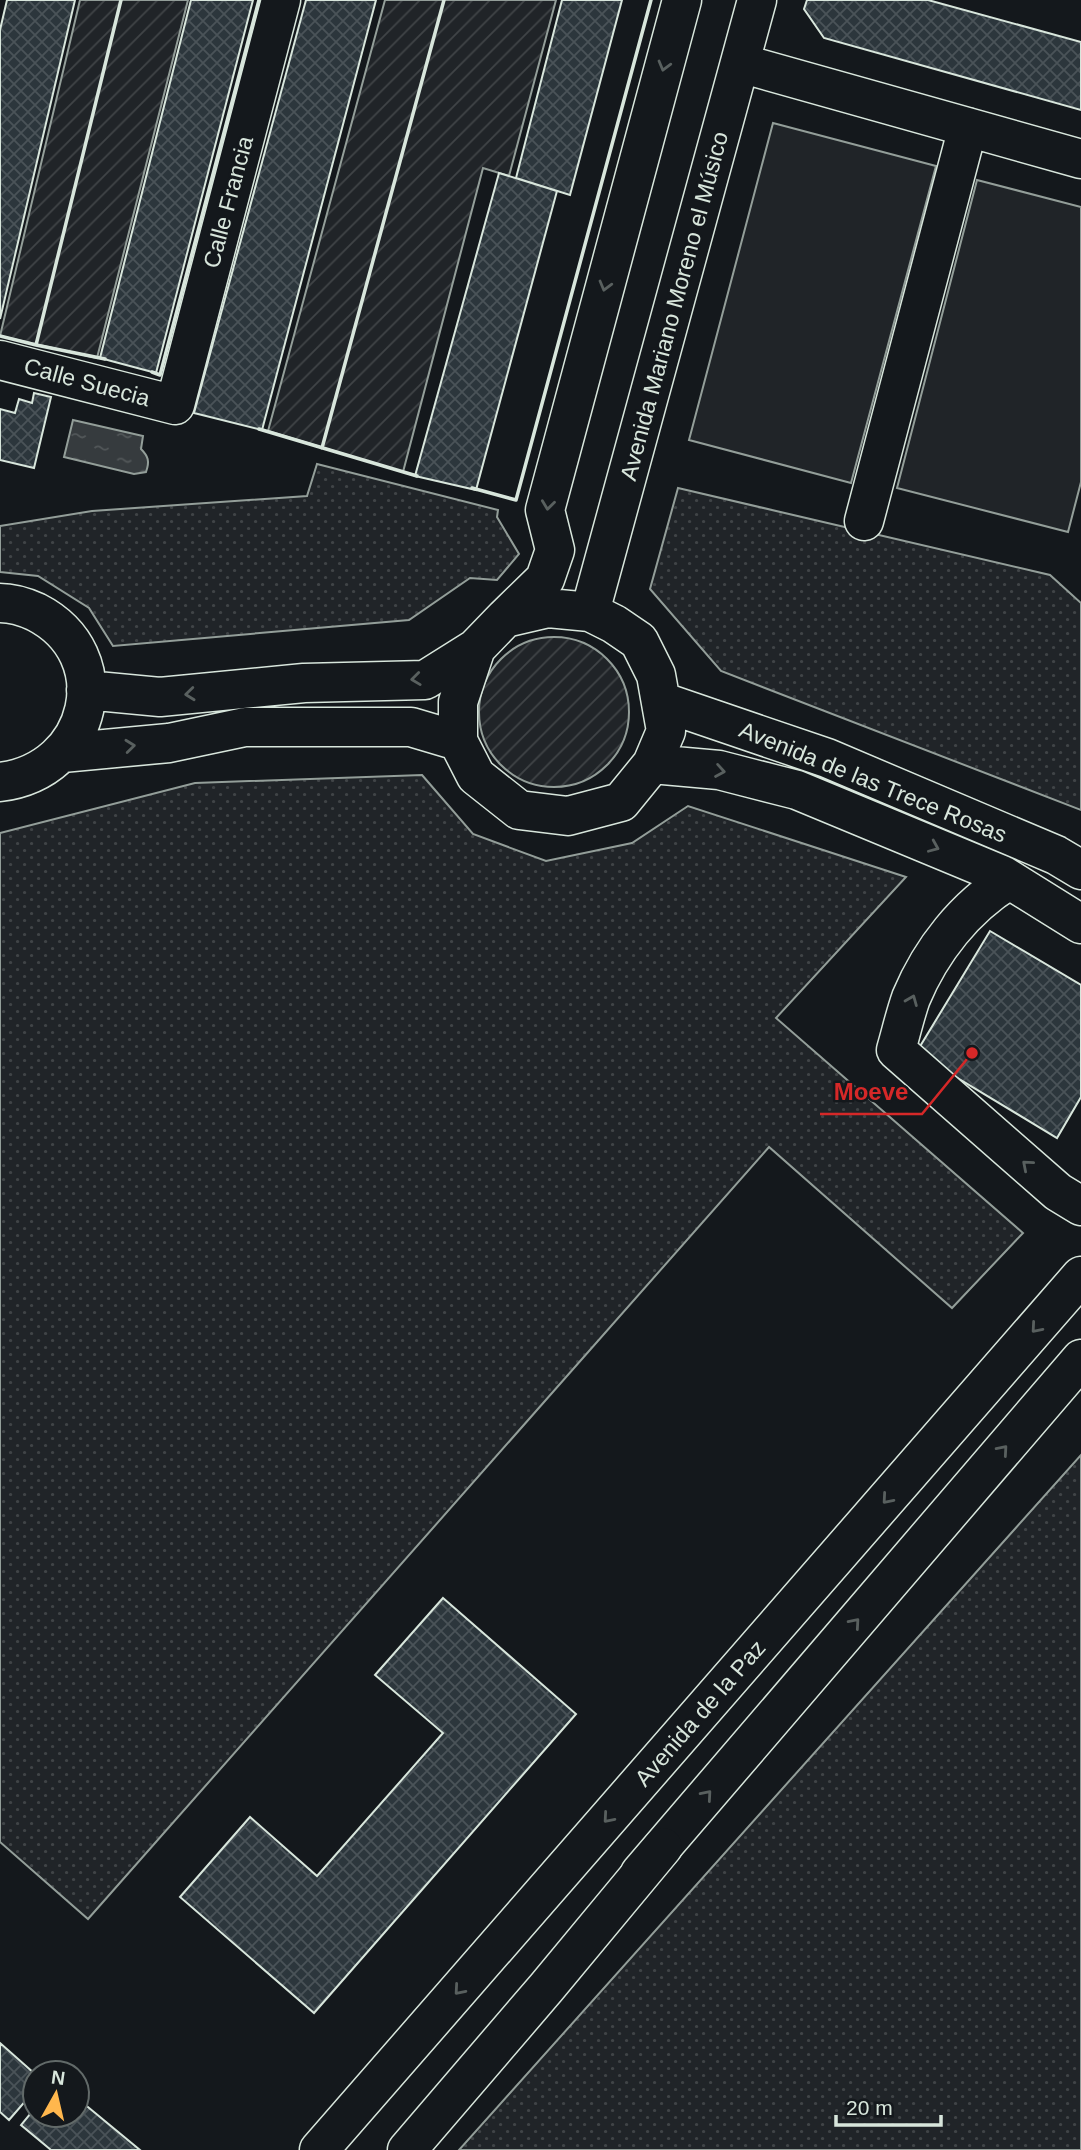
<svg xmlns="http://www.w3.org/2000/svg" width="1081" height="2150" viewBox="0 0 1081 2150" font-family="Helvetica,sans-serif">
<defs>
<pattern id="park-dots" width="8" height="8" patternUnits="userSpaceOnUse" patternTransform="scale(1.75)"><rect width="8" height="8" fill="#202428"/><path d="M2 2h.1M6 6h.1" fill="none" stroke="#404447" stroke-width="1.8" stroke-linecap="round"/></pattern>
<pattern id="garden-furrows" width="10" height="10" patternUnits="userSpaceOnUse" patternTransform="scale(1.75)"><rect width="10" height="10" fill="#202428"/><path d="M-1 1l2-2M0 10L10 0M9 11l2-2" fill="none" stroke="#404447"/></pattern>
<pattern id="water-ripples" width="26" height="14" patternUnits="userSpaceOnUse" patternTransform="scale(1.75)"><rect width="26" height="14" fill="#363b3e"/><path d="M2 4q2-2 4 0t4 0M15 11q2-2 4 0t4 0" fill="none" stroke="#525759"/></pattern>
<pattern id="building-cross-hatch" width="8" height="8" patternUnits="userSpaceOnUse" patternTransform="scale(1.75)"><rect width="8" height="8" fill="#2c363c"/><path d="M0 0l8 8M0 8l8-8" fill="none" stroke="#4a5358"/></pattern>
</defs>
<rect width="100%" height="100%" fill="#14181c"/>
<path fill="#202428" stroke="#939e99" stroke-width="2" d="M773,123L936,166L851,483L689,440Z
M977,180L1081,207V482L1068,532L897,488Z"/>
<path fill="url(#park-dots)" stroke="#939e99" stroke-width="2" d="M317,464L498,510L497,517L519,554L497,580L470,578L409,620L113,646L89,608L38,576L0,572V526L92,511L307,496Z
M678,488L1050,575L1081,603V810L721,671L650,589Z
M422,775L473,834L546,861L632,843L688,806L906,877L776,1018L1023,1233L952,1308L769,1147L88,1919L0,1842V833L195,783Z
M1081,1455V2150H459Z"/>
<path fill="url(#garden-furrows)" stroke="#939e99" stroke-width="2" d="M80,0H188L97,358L0,336Z
M385,0H556L509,176L483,168L403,472L268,431Z
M479 712a75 75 0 1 1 150 0a75 75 0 1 1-150 0Z"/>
<path fill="url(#water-ripples)" stroke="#939e99" stroke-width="2" d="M73,420L143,436L141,449C148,456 150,461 146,472L134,474L64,457Z"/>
<path fill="url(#building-cross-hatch)" stroke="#d8e6dc" stroke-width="2" d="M7,0H75L0,319V30Z
M191,0H253L156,373L100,358Z
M306,0H376L262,430L194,413Z
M562,0H622L570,195L516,178Z
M807,0H928L1081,42V110L824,38L804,9Z
M499,173L557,191L476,490L415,476Z
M34,393L51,397L34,468L0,460V409L15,413L19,399L32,403Z
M990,931L1081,985V1097L1057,1138L916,1053Z
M443,1598L576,1714L314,2013L180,1897L250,1817L317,1876L443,1733L375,1675Z
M0,2043L35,2074V2090L9,2120L0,2112Z
M77,2098L140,2150H51L21,2125L35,2108V2115H77Z"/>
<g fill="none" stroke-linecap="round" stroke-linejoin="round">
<defs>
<path id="minor" d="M740,63L1081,159
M0,360L175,405L281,0
M864,521L968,127
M0,603C12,603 25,607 36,612C120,655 93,771 0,782
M548,608L590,612L614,624L639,641L656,675L666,731L652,764L621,802L568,816L519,810L476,776L458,741V702L476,648L505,618Z
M590,612L757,0
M505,618L545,579L555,550L545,510L682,0
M86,690L160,697L304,683L425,680L476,648
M663,702L827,758L1056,855L1081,870
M62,753L169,743L245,727H411L458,741
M652,764L719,770L797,790L1002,875L1081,924
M1009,880C965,907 931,950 911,998C905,1015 901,1033 896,1050L1058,1192L1081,1206
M640,1873L1081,1359
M319,2150L1081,1276"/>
<path id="highway" d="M407,2150L546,1988L663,1847"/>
</defs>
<use href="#minor" stroke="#d8e6dc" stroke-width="41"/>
<use href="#highway" stroke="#d8e6dc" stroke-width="41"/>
<use href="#minor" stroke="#14181c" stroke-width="38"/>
<use href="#highway" stroke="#14181c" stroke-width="38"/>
<path stroke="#d8e6dc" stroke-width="3.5" d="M0,336L36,345L121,0
M36,345L105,359
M152,372L160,375L259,0
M259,429L417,476
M322,448L444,0
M472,488L516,500L651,0"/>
</g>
<defs><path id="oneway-chevron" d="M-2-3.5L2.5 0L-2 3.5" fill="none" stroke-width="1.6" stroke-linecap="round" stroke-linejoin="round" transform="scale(1.75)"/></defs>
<g stroke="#59605f">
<use href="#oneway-chevron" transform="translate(664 66) rotate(105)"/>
<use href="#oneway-chevron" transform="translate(605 286) rotate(105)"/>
<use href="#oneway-chevron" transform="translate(548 505) rotate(97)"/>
<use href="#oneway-chevron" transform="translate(416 679) rotate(173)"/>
<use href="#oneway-chevron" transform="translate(190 694) rotate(174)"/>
<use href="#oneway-chevron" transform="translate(130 746) rotate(-6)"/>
<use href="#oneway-chevron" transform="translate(720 771) rotate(10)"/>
<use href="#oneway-chevron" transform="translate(934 847) rotate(23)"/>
<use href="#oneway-chevron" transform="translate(912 1000) rotate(-68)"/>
<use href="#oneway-chevron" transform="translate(1027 1165) rotate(-139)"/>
<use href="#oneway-chevron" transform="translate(1036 1328) rotate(131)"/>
<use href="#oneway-chevron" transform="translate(1003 1450) rotate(-49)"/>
<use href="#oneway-chevron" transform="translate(887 1499) rotate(131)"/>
<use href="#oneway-chevron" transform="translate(855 1623) rotate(-49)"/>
<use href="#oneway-chevron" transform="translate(707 1795) rotate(-49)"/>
<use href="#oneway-chevron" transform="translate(608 1818) rotate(131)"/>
<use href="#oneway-chevron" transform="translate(459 1990) rotate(131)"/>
</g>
<g text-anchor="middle" stroke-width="5" stroke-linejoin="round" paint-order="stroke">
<g font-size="23" fill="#d8e6dc" stroke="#14181c">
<text transform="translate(228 202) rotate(-75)" y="8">Calle Francia</text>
<text transform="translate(674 306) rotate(-75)" y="8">Avenida Mariano Moreno el Músico</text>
<text transform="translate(87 382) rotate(15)" y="8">Calle Suecia</text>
<text transform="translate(873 782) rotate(22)" y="8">Avenida de las Trece Rosas</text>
<text transform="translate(700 1713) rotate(-49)" y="8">Avenida de la Paz</text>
</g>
</g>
<path fill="none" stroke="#d62828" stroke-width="2.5" d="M972 1053L922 1114H820"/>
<circle fill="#d62828" stroke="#14181c" stroke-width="2.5" cx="972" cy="1053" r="7"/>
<g font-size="24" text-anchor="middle" font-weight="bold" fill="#d62828" stroke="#14181c" stroke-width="5" stroke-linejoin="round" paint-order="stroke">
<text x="871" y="1100">Moeve</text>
</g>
<g transform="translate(56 2094) rotate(8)"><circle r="33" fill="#14181c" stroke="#626a69" stroke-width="2"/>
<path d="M0-5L12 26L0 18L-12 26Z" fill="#ffb74d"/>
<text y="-10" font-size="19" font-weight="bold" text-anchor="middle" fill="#d8e6dc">N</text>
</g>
<path d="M836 2115v10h105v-10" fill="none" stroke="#d8e6dc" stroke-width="3.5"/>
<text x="846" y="2115" font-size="21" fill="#d8e6dc" stroke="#14181c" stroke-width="5" paint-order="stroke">20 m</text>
</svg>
